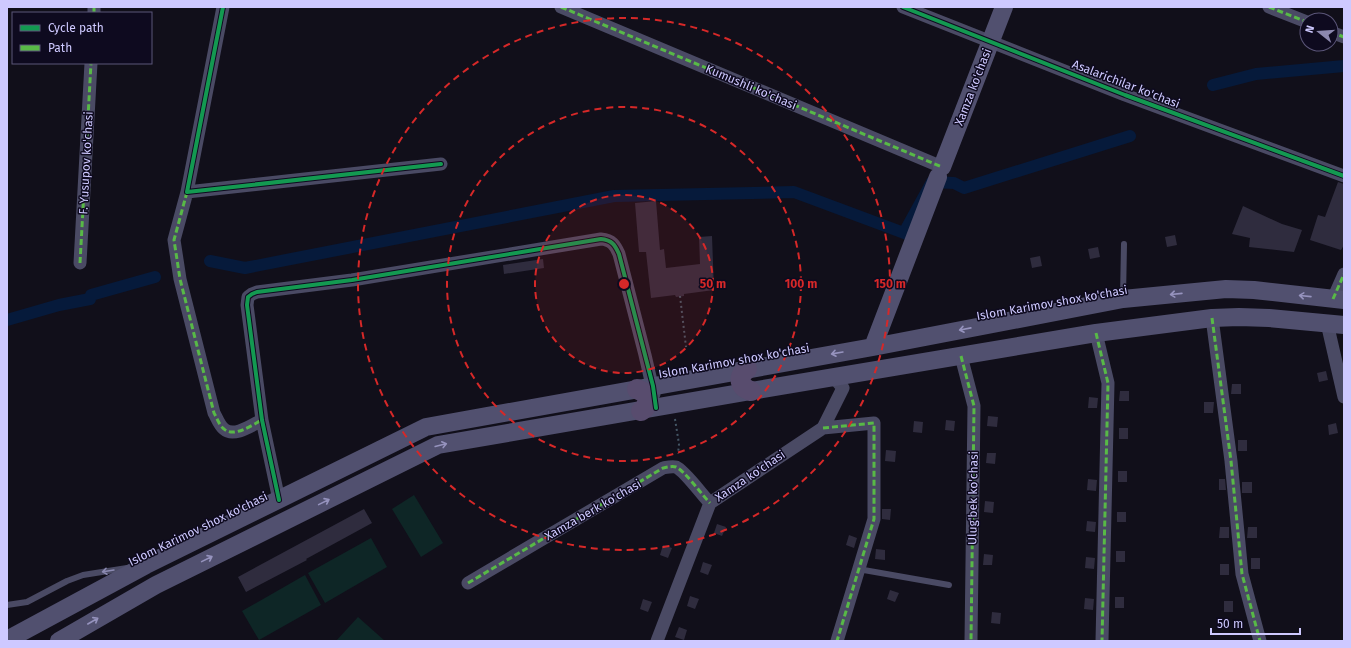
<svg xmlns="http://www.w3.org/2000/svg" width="1351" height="648" viewBox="0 0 1351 648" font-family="'Fira Sans',sans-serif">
<rect width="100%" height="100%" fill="#110f1a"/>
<path fill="#0e2626" d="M414,495L443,543L421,557L392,509Z
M371,538L387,567L325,603L308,573Z
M305,575L321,605L259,640L242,611Z
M358,617L385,641H336Z"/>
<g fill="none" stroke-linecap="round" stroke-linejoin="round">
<path stroke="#061a3b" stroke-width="12" d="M1213,85L1256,74L1344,66
M210,261L245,268L614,196L794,192L904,233L932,182L954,183L964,188L1130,136
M7,320L59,305L90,299L91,295L155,277"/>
</g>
<path fill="#2f2c3e" d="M1338,182L1344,184V245L1341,250L1310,240L1318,215L1325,217Z
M656,201L660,250L664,249L666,268L700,264L699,237L712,236L714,290L684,294V296L676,297L675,295L651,298L646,252H639L635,203Z
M1243,206L1282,224L1302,230L1294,252L1249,247L1250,238L1232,234Z
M1175,235L1177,245L1167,247L1165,237Z
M1098,247L1100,257L1090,259L1088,249Z
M1040,256L1042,266L1032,268L1030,258Z
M543,259L544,268L504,274L503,265Z
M1326,371L1328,380L1319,382L1317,373Z
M1232,384H1241V394H1231Z
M1120,391H1129V401H1119Z
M1089,397L1098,398L1097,408H1088Z
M1204,402H1214L1213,413H1204Z
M988,416L998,417L997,427L987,426Z
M946,420L955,421L954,431L945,430Z
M914,421L923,422L922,433L913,432Z
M1336,423L1338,433L1329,435L1328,425Z
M1119,428H1128V439H1119Z
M1238,440H1247V451H1238Z
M886,450L896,451L895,462L885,461Z
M987,453H996L995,464L986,463Z
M1118,471H1127V482H1118Z
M1088,479L1097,480L1096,491L1087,490Z
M1219,479H1225L1226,490H1219Z
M1242,482H1252V493H1242Z
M985,501L994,502L993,513L984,512Z
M364,509L372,523L306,559L307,560L246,592L238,577Z
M882,509H891L890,520L882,519Z
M1117,512H1126V522H1117Z
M1087,521L1096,522L1095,532L1086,531Z
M717,524L726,527L722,536L714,533Z
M1220,527H1229V538H1219Z
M1248,527H1257V538H1247Z
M849,535L857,538L854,548L846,545Z
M663,545L672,548L668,558L660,555Z
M876,549L885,550V560L875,559Z
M1116,551H1125V562H1116Z
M984,554L993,555L992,565H983Z
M1086,557L1095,558L1094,569L1085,568Z
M1251,558H1260V569H1251Z
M703,562L712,565L708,575L700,572Z
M1220,564H1229V575H1220Z
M890,590L899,593L895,602L887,599Z
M690,596L699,599L695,609L687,606Z
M1115,597H1124V608H1115Z
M1085,598L1094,599L1093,610L1084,609Z
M643,599L652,602L648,612L640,609Z
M1224,601H1233V612H1224Z
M992,612L1001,613L1000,624L991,623Z
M679,627L687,630L684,640L675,637Z"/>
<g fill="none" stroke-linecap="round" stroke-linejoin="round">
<path stroke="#445665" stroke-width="2" stroke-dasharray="2 3" stroke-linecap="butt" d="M680,296L686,347
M675,419L679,444L678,454"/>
<path stroke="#4a4a64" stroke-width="6" d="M1123,298L1124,244
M858,569L949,585
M7,605L27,602L67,581L83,575L127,568"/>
<path stroke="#4a4a64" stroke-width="13" d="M223,7L187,192L441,164
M561,7L942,167
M903,7L1125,95L1344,176
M1269,7L1307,22
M94,13V7
M1331,32L1344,37
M187,192L174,240L180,279L214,413C217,418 219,425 224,429C234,438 252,425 262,420
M80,263L91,63
M1333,299L1344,274
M1212,318L1231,461L1242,574L1260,641
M1327,323L1344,397
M1096,333L1108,383L1102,641
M961,356L974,406L971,641
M823,428L874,423V519L837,641
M279,500L262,420L247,305L248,297L252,294L257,292L352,280L601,239C612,240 615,245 619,254L645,355L654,394
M468,583L663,468C668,467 672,466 676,467C685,471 702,495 710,503
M657,641L710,503L823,428L843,388L837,381L830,378"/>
<path stroke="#51506f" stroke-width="18" d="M942,167L1004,7
M873,347L938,177
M7,640L146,565L426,427L873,347L1123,299L1226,289L1254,290L1344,300
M59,641L156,585L438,445L751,391L1096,333L1212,318L1239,317L1269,318L1344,325"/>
<path stroke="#584c6e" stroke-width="20" d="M747,369C737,377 739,387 751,391
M637,389L645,393L648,401L645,408L641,411"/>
<path stroke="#58b947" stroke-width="3" stroke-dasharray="6 3" stroke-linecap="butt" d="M561,7L942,167
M1269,7L1307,22
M94,13V7
M1331,32L1344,37
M187,192L174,240L180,279L214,413C217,418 219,425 224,429C234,438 252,425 262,420
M80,263L91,63
M1333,299L1344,274
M1212,318L1231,461L1242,574L1260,641
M1096,333L1108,383L1102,641
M961,356L974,406L971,641
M823,428L874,423V519L837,641
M468,583L663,468C668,467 672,466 676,467C685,471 702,495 710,503"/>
<defs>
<path id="cycleway" d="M223,7L187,192L441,164
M903,7L1125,95L1344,176
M279,500L262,420L247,305L248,297L252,294L257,292L352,280L601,239C612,240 615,245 619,254L653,386L656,408"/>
</defs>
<use href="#cycleway" stroke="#0e0a1f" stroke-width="6"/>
<use href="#cycleway" stroke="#139951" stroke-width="4"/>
</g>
<defs><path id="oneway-shaft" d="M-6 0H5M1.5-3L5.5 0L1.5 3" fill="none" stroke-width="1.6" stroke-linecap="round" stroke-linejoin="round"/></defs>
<g stroke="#9693be">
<use href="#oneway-shaft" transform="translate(1176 294) rotate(174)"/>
<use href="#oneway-shaft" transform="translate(1305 296) rotate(-174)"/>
<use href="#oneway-shaft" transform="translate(965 329) rotate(169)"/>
<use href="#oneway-shaft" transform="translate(837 353) rotate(170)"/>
<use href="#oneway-shaft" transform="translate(441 445) rotate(-14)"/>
<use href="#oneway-shaft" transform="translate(324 502) rotate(-26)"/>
<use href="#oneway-shaft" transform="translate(207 559) rotate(-26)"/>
<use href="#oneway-shaft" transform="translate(93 621) rotate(-30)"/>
</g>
<use stroke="#8c8ab2" href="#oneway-shaft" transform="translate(108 571) rotate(171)"/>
<circle cx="624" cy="284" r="89" fill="#d62828" fill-opacity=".12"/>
<g fill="none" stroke="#d62828" stroke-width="2" stroke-dasharray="7 5">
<circle cx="624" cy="284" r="89"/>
<circle cx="624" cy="284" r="177"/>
<circle cx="624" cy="284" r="266"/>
</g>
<g text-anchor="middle" stroke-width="3" stroke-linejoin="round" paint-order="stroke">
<g font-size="12" fill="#cec9ff" stroke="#0e0a1f">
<text transform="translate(1126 84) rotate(21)" y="4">Asalarichilar ko'chasi</text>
<text transform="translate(751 87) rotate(23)" y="4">Kumushli ko'chasi</text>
<text transform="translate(973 87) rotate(-69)" y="4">Xamza ko'chasi</text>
<text transform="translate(86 163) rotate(-87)" y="4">F. Yusupov ko'chasi</text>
<text transform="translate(1052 303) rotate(-10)" y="4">Islom Karimov shox ko'chasi</text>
<text transform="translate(734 361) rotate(-10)" y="4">Islom Karimov shox ko'chasi</text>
<text transform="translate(750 476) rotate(-34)" y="4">Xamza ko'chasi</text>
<text transform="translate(973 498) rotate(-89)" y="4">Ulug'bek ko'chasi</text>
<text transform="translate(593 510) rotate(-30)" y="4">Xamza berk ko'chasi</text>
<text transform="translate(198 529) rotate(-26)" y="4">Islom Karimov shox ko'chasi</text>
</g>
</g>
<circle cx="624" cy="284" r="6" fill="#d62828" stroke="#0e0a1f" stroke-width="2"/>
<g font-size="12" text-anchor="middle" font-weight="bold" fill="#d62828" stroke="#0e0a1f" stroke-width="3" stroke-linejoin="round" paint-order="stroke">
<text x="713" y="288">50 m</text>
<text x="801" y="288">100 m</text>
<text x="890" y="288">150 m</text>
</g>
<rect width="1351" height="648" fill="none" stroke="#cec9ff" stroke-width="16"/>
<rect x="12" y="12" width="140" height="52" fill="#0e0a1f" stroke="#5b5679"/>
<rect x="20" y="25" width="20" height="6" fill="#139951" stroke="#5b5679"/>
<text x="48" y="32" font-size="12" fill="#cec9ff">Cycle path</text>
<rect x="20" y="45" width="20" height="6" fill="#58b947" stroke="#5b5679"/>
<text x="48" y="52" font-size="12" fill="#cec9ff">Path</text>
<g transform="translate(1319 32) rotate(287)"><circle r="19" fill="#0e0a1f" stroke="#5b5679"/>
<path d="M0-3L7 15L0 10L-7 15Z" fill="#8c88af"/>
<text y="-6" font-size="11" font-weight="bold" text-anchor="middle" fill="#cec9ff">N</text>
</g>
<path d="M1211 628v6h89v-6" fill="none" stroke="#cec9ff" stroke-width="2"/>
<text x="1217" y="628" font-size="12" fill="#cec9ff" stroke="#0e0a1f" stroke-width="3" paint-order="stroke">50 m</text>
</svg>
